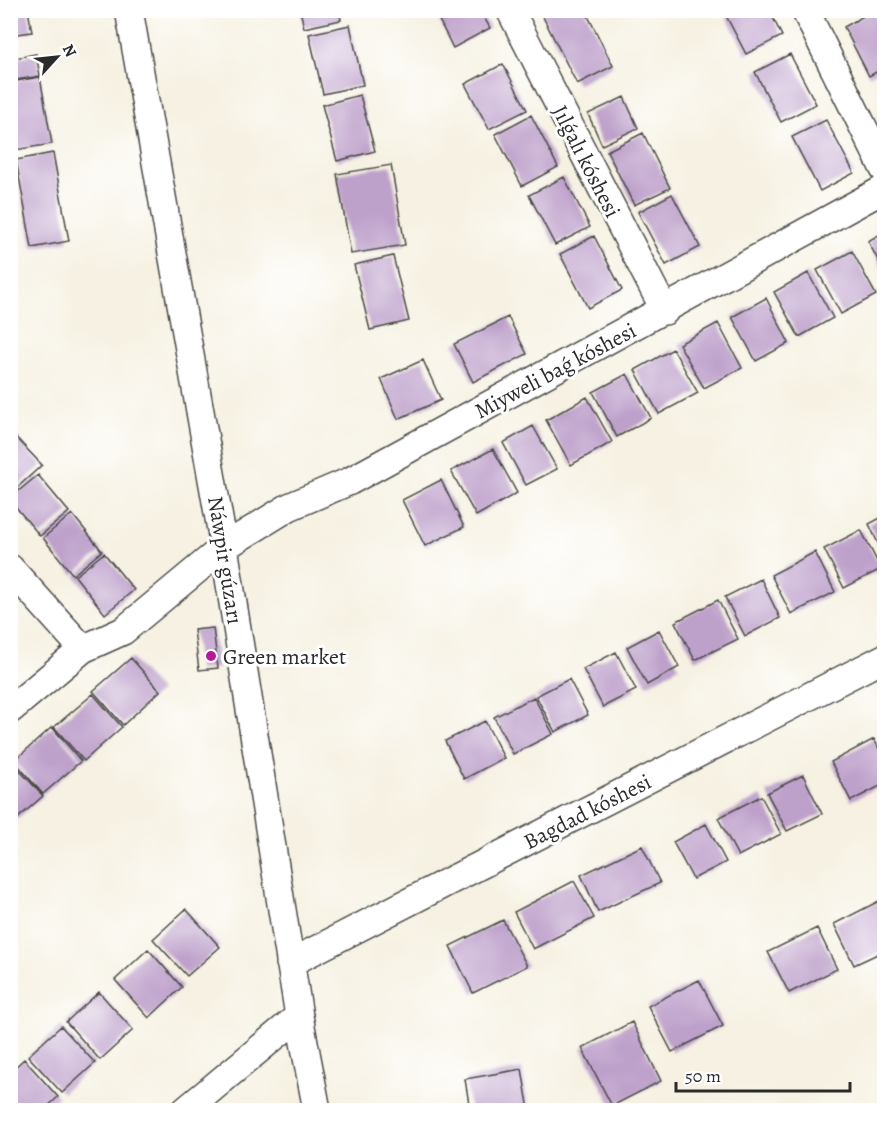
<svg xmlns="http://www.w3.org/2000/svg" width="895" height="1121" viewBox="0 0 895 1121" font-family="Alegreya,serif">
<rect width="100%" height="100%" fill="#fff"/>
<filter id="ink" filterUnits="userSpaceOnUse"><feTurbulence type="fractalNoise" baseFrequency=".0167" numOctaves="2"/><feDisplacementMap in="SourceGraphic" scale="12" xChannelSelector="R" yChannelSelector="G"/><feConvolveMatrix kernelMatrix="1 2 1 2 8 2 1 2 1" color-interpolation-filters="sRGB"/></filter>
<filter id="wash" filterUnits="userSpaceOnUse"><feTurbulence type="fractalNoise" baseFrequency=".008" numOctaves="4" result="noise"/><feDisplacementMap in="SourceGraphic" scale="24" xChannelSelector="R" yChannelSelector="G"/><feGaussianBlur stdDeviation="1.35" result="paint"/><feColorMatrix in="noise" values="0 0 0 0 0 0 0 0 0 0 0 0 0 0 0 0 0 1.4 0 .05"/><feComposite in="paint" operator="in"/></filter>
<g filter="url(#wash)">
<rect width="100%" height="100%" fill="#f6f1e2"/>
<g id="blocks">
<path fill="#bea1cb" d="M10,10H28L32,32L10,35Z
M300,10H339L341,20L304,28Z
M434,10H480L490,28L453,48Z
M545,10H585L613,66L577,84L541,13Z
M723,10H769L782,36L746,54Z
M874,10H879L884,20V68L869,76L844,27Z
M350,25L363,85L323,94L309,34Z
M36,54L40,76L10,81V59Z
M790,54L816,104L781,122L755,72Z
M503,64L527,110L489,129L465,84Z
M40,77L52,144L15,150L10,125V82Z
M360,95L375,151L337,161L322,105Z
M624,97L638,128L602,145L588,114Z
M531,115L558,167L522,186L495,134Z
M826,120L854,173L820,191L792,137Z
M643,133L670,188L634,205L607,151Z
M53,153L69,241L32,248L16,160Z
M391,165L405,245L351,254L337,174Z
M564,177L590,227L555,245L529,195Z
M672,194L700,247L666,265L638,212Z
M884,232V272L868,241Z
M594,236L622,290L588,308L560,254Z
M852,251L876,295L841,314L817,270Z
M393,256L409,321L370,330L354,265Z
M808,273L833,318L799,337L774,292Z
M766,298L789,343L756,361L732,317Z
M508,317L527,354L473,382L454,344Z
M718,323L742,368L704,388L679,344Z
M673,349L698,393L659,414L635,370Z
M423,360L441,400L398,419L381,379Z
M627,374L651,418L617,437L593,392Z
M587,397L612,442L571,465L546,420Z
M533,426L557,469L526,485L503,443Z
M10,431L42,465L10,494Z
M493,449L517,493L476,516L451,471Z
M38,475L69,512L40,536L10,500V498Z
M441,480L464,527L425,546L402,500Z
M72,514L102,551L73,575L43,538Z
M884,516V556L869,524Z
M861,530L881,569L844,588L824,549Z
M815,552L835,592L791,614L771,575Z
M104,553L134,590L105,614L75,576Z
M761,579L780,618L745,636L725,597Z
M718,600L738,639L695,660L675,622Z
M213,628L218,668L199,670L194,630Z
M659,630L679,667L647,685L627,647Z
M616,652L636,690L603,707L583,669Z
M131,658L160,691L123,725L93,691Z
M569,679L588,715L555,732L536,696Z
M93,694L122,727L84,761L54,727Z
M534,697L553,734L513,754L494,717Z
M485,721L504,758L464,779L445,741Z
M52,727L81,761L43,794L14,761Z
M874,739L884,759V784L851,801L831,762Z
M13,763L43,796L10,825V765Z
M803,775L822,814L787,831L767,793Z
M761,796L781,834L738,856L718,818Z
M706,824L726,862L693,879L673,842Z
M642,846L660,883L598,912L581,875Z
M574,881L594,918L533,949L514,912Z
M881,900L884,907V951L854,965L834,924Z
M186,909L220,947L187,976L153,939Z
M503,920L527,966L473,993L450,946Z
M817,928L837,969L789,993L768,952Z
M148,949L182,987L149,1018L115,980Z
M699,980L723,1026L672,1052L648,1006Z
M99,992L133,1030L100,1060L66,1022Z
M632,1022L661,1081L612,1106L582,1048Z
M61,1026L95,1063L62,1093L28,1056Z
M24,1059L58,1097L44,1110H10V1072Z
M522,1069L529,1110H470L465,1079Z"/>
</g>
</g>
<g filter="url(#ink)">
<use href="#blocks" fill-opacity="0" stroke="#494946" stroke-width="1.5"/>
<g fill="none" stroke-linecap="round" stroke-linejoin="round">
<defs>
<path id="minor" d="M129,10L224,547L299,1016L317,1110
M510,10L665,311
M805,10L884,169
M10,568L83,649
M10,710L83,649L123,631L224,547L289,507L350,481L884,189
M290,963L884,658
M186,1110L299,1016"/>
</defs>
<use href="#minor" stroke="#494946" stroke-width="30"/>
<use href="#minor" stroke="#fff" stroke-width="27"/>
</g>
</g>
<circle fill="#b5179e" stroke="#fff" stroke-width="2" cx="211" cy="656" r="6"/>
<g text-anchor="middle" stroke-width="6" stroke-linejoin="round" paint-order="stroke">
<g font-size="22" fill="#2b2b2b" stroke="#fff">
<text transform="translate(587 161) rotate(63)" y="8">Jılǵalı kóshesi</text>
<text transform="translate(555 370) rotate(-28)" y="8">Miyweli baǵ kóshesi</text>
<text transform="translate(226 560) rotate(81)" y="8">Náwpir gúzarı</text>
<text transform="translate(587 811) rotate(-27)" y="8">Bagdad kóshesi</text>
</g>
<g font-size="22" fill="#2b2b2b" stroke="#fff" text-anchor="start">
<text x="223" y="664">Green market</text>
</g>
</g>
<rect width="895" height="1121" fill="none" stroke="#fff" stroke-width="36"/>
<g transform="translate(57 57) rotate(63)" stroke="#ffffff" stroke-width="4.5" paint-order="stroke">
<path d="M0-4.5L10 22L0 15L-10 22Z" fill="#2b2b2b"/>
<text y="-9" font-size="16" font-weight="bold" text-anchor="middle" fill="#2b2b2b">N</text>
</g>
<path d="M676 1082v9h174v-9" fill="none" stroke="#2b2b2b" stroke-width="3"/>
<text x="685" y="1082" font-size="18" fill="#2b2b2b" stroke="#ffffff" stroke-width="4.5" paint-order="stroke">50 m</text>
</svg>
